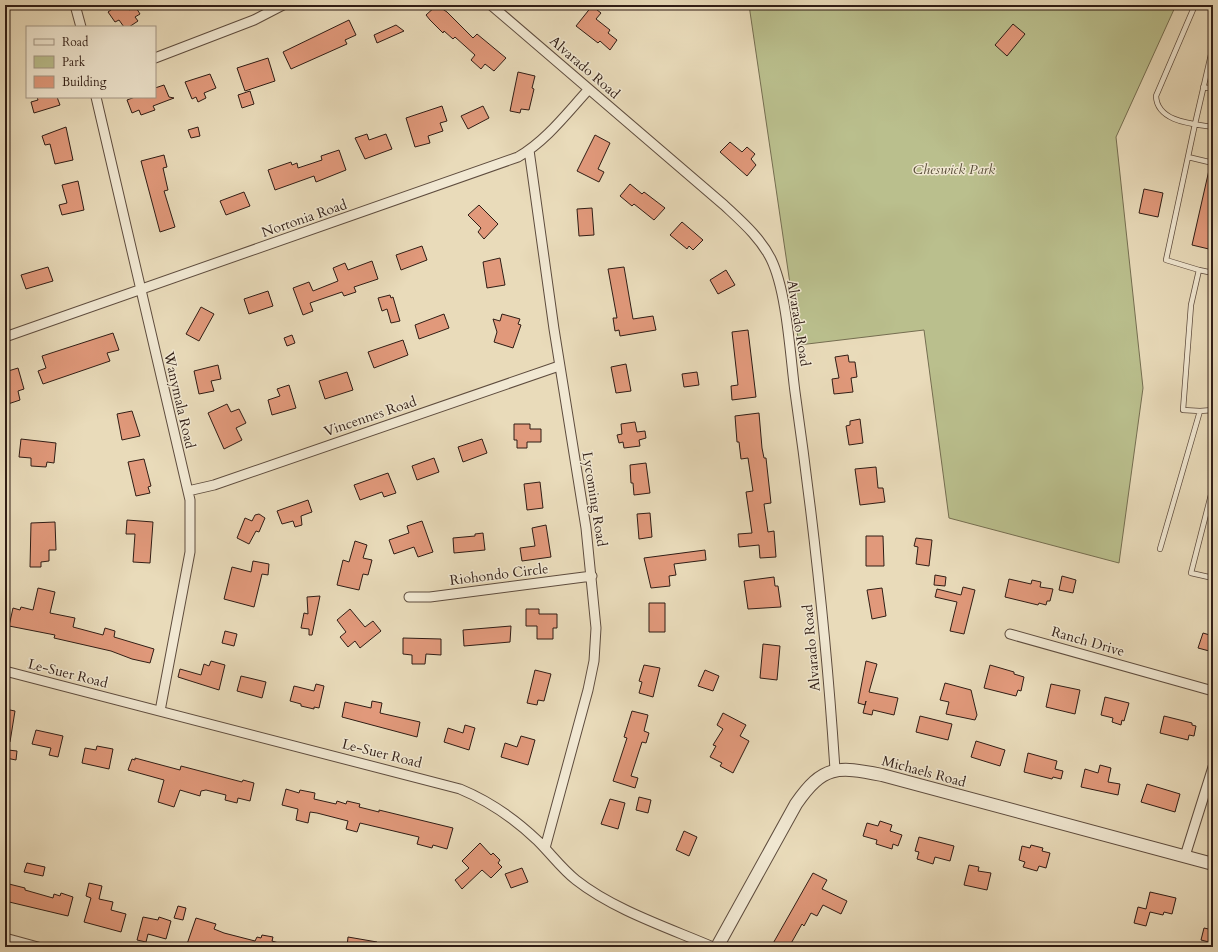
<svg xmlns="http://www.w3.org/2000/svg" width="1218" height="952" viewBox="0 0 1218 952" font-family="Cardo,serif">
<rect width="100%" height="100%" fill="#e9dbba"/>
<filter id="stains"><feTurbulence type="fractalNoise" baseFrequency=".005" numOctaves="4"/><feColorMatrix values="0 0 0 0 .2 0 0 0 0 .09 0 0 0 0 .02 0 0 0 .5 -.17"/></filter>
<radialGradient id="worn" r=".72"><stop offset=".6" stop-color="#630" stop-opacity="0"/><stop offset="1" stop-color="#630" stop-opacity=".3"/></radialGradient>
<path fill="#babf8d" stroke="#756e51" d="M749,5H1176L1116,137L1143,388L1119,563L949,518L924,330L799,345Z"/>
<path fill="#e1997b" stroke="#301d15" d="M118,5H126L129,10L135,6L140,14L135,17L138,21L129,27H124L119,20L115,22L108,12Z
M436,6L440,10L441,8L447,12L473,38L477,34L506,58L494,71L485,64L481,69L471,60L475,55L455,37L453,39L444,31L443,33L430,20L426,15Z
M592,6L601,13L596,19L610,30L608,33L617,40L610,50L600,41L598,43L576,26Z
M349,20L356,35L345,40L347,44L291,69L283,52Z
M1013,24L1025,34L1007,56L995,45Z
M396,25L404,31L377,43L374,35Z
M268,58L275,81L245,91L237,68Z
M518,72L535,76L532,88L534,89L529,110L521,109L520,113L510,111Z
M210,74L216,88L204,93L206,98L198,102L196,97L192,99L185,82Z
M164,85L169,97L174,98L153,106L155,110L141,115L139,110L132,113L127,100L135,97H155V88Z
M250,91L254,104L242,108L238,95Z
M37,97H57L60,105L34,113L31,102L38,100Z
M442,106L447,121L440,123L443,131L428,136L430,143L415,147L406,118Z
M483,106L489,118L468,129L461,116Z
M66,127L73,160L55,164L50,144L45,145L42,136Z
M198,127L200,136L191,138L188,130Z
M367,134L369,140L386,134L392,149L365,159L355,138Z
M595,135L610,143L598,169L604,172L599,182L577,171Z
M730,142L742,152L747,147L755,154L751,159L756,165L747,176L720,152Z
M339,150L346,170L316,182L314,176L275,190L268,170L291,162L292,165L297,163L298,168L322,160L321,156Z
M164,155L167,167L163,168L168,190L164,191L175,227L160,232L141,161Z
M1209,170H1213V250L1192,245Z
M78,181L84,210L62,215L59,205L67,203L62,185Z
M630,184L642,194L644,192L665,208L654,220L634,204L632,206L620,196Z
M1144,189L1163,193L1158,217L1139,213Z
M244,192L250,206L226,215L220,201Z
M479,205L498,224L484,239L478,232L481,228L468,215Z
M592,208L594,235L579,236L577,209Z
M682,222L703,240L693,250L689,246L687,249L670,235Z
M422,246L427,260L401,270L396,255Z
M500,258L505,285L487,288L483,262Z
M372,261L378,279L354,287L356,292L344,296L342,292L310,303L313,311L303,315L293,288L309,282L313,291L338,281L333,268L345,263L348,270Z
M48,267L53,281L26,289L21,275Z
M624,267L633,319L653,316L656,330L620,336L619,330L615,331L613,318H617L608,269Z
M726,270L735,285L718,294L710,280Z
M268,291L273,306L249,314L244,299Z
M390,295L391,298L393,297L400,321L391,323L387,309L382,311L378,298Z
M201,307L214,314L199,341L186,334Z
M444,314L449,328L419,339L415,325Z
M502,314L520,319L518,324L521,325L513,348L494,342L497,332L493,319L500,321Z
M748,330L756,397L732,400L731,386L738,385L732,332Z
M113,333L119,350L107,353L110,361L43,384L38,371L46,368L42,356Z
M292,335L295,343L287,346L284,338Z
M403,340L408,355L374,368L368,352Z
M848,355L849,362H855L857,377L851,378L853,392L834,394L832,379L839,378L835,357Z
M626,364L631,391L616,393L611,367Z
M218,365L221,379L211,381L214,391L199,394L194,371Z
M18,368L24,389L18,391L20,400L5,405V372Z
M347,372L353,390L325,399L319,381Z
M697,372L699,385L684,387L682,374Z
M289,385L296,408L272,415L268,400L280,396L277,389Z
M227,404L231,412L239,409L246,423L236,428L242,440L224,449L208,413Z
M132,411L140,436L122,440L117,414Z
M759,413L762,448L764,458H766L771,503L764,504L768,532L774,531L776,557L760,558L759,545L739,547L738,534L752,533L746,492L753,491L748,458L741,459L739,442H737L735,416Z
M860,419L863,443L849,445L846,426L850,425V421Z
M635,422L637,432L645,431L646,438L639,440L640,446L624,448L623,442L619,443L617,435L622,434L621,424Z
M514,424H530V429H541V442H527V448H517V440H514Z
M21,439L56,443L54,463L47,462L46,467L31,466V458L19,457Z
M482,439L487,453L463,462L458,447Z
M434,458L439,472L417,480L412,466Z
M144,459L151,486L148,487L150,493L136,496L128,462Z
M646,463L650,493L634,495L633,483H631L630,465Z
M876,467L878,488H883L885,502L860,505L855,469Z
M388,473L396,493L384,497L382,492L360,500L354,485Z
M540,482L543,508L527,510L524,484Z
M308,500L312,512L301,516L302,525L295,527L293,521L282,524L277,511Z
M650,513L652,537L639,539L637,514Z
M259,514L265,518L259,532L256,531L249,544L237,538L245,518L252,521L255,515Z
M127,520L153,522L150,563L133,562L135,534H126Z
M422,521L433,552L418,557L414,547L394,554L389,540L409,533L407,526Z
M55,522L56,550H49V561L41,562V567H30L31,523Z
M546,525L551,557L522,561L520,548L535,546L532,528Z
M483,533L485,550L454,553L453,538L475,536V534Z
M866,536H883L884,566H866Z
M916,538L932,540L929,566L916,564L918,547L914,546Z
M355,541L367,545L363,558L372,560L368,575L363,574L359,590L337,585L343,560L349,562Z
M705,550L706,560L674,564L676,575L669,576L670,586L651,588L644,558Z
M253,561L269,564L268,575L262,574L254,607L224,599L232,567L251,572Z
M935,575L946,577L945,586L934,585Z
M1062,576L1076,580L1073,593L1059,590Z
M774,577L775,586H778L781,607L748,609L744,581Z
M1009,579L1031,584L1032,580L1041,582L1040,587L1053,589L1050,601H1047L1046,605L1039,603L1038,605L1005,597Z
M963,587L975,590L964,634L950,631L957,602L935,597L937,589L961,595Z
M38,588L55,592L50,613L75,618L73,627L103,635L105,628L115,631L114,637L154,649L150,663L132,659L111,651L54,638L55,635L9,626L13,608L20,610L21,607L33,610Z
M882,588L886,616L872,619L867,590Z
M320,596L312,635H309V629L301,628L304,613L308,614L307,597Z
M649,603H665V632H649Z
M350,609L365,627L373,621L381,631L360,648L355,641L348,647L340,637L346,632L337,620Z
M526,609H539V614H557V628H553V639H537V626H526Z
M511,626L510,642L464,646L463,630Z
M225,631L237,634L234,646L222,643Z
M1203,633L1213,636V652L1198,648Z
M403,638L441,639V655L426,654L425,664H412V655L403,654Z
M763,644L780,646L777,680L760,678Z
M211,661L225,665L219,690L178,677L180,669L201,675L204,664L209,666Z
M866,661L877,664L869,692L898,698L894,715L873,710L872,715L863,713L866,701L865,705L858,703Z
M644,665L660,668L653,697L639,693L642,682L639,681Z
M990,665L1014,672V674L1024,677L1021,691L1018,690L1016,696L984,688Z
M535,670L551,674L544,701L538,700L537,705L527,703Z
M705,670L719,676L713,691L698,686Z
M241,676L266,682L262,698L237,691Z
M945,683L971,690L977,715L975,720L946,714L949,702L940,700Z
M316,684L324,686L319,708L314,707V709L301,706V704L290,701L294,686L314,691Z
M1051,684L1080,690L1075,714L1046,707Z
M1105,697L1129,703L1124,721L1122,720L1121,725L1112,722L1113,718L1101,715Z
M372,701L382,703L380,713L420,722L417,737L342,717L345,702L371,708Z
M5,709L15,711L10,742L5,741Z
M632,711L648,715L644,731L649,733L646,743L642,742L631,776L638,778L635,788L613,781L627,738L624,737Z
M723,713L746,725L740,736L749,741L733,773L720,766L722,763L710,757L716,746L713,745L723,729L717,725Z
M920,716L952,724L948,740L916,732Z
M1164,716L1192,723V725L1196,726L1194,736L1189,735L1188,740L1160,733Z
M465,725L475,728L469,750L444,742L448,728L463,733Z
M36,730L63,736L58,757L49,755L51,748L32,744Z
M521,736L535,740L528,765L501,757L505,743L517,747Z
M976,741L1005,750L1000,766L971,757Z
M97,746L113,749L109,769L82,763L85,748L96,750Z
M8,750L17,751L16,760L6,758Z
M1028,753L1057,761L1055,769L1063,771L1061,779L1053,777L1052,779L1024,772Z
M135,758L180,770L181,766L242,782L243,780L254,783L250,801L238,798L237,803L225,800L226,795L206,790L201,791L200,796L180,790L174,807L158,802L164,780L128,770L132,759L135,760Z
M1100,765L1111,768L1108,782L1120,784L1118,795L1081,787L1085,769L1098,773Z
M1147,784L1180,794L1175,812L1141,802Z
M286,789L299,793L300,790L315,793L314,799L336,804L337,801L346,804L347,801L360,804L359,807L379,812V810L453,828L447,849L433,845L432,848L417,844L419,837L360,823L357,832L346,829L348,821L317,813L310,812L308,823L296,820L298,809L282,805Z
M639,797L651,800L648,813L636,810Z
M610,799L625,803L618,829L601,824Z
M880,821L892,825L890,831L902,835L898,846L893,844L892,849L876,844L877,840L863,836L867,823L878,826Z
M684,831L697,837L689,856L676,850Z
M919,837L954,846L950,861L935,857L933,864L917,859L919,852L915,851Z
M480,843L491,855L493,853L500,860L498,863L502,867L491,878L482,870L462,889L455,880L469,868L462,861Z
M1031,845L1043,848L1042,851L1050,853L1046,868L1039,866L1037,871L1023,867L1025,862L1019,860L1022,846L1030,848Z
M27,863L45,867L43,876L24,872Z
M969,865L979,867L978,871L991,873L987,890L964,885Z
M522,868L528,882L511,888L505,874Z
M813,873L827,880L822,889L847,901L841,914L823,905L817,916L811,913L804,926L802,924L789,947H771Z
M5,883L25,888V890L53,898L54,894L60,896L61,893L73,897L68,916L5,901Z
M89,883L102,886L99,899L113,902L111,910L126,914L121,932L84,922L91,898L86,896Z
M1150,892L1176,898L1172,914L1164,912L1163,915L1150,912L1146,926L1134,923L1138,907L1146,909Z
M178,906L186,908L183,920L174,918Z
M143,917L158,920L159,917L171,921L166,939L148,934L146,942L137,940Z
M196,918L216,924L214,929L224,933L255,941L257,937L261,938L262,935L273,937L272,941L282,944L281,947H186Z
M1204,928L1213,930V943L1201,940Z
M348,937L377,942V947H347Z"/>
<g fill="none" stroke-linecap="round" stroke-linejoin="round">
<defs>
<path id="service" d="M1195,5L1156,96C1157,122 1193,124 1213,127
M1203,87L1213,89
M1188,157L1213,163
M1199,270L1213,273
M1200,411L1183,410L1191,305L1199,270L1166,260L1195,124L1213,46
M1213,487L1191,573L1213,578
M1160,549L1200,411L1213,410"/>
<path id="minor" d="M75,5L81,27
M491,5L724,205C741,221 760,237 771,259C787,292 790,354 795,392C813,518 827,644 835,770
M155,58L254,20L283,5
M96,97L190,500V552L160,711
M529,150L554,329L586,528L596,628L594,661L588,690L545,848
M5,337L518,157C546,141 567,113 589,89
M188,491L214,485L559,366
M409,597H430L592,576
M1010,634L1213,691
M5,671L460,789C489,801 515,819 538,841C551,854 562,869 576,880C614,910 669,928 713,947
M1185,856L1213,767
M5,938L38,947"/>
<path id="tertiary" d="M717,947L796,804C823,765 837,766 882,775L1213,864"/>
</defs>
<use href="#service" stroke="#5e4c3e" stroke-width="6"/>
<use href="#minor" stroke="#5e4c3e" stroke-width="11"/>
<use href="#tertiary" stroke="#5e4c3e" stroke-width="14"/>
<use href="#service" stroke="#f1e8d2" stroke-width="4.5"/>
<use href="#minor" stroke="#f1e8d2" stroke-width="9"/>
<use href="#tertiary" stroke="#f1e8d2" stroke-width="12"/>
</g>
<g text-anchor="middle" stroke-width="3" stroke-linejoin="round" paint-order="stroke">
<g font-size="14" fill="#301d15" stroke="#f1e8d2">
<text transform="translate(585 67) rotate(41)" y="5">Alvarado Road</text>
<text transform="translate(304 218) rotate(-19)" y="5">Nortonia Road</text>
<text transform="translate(799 323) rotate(81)" y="5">Alvarado Road</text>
<text transform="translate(180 400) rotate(77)" y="5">Wanymala Road</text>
<text transform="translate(370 416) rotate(-19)" y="5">Vincennes Road</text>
<text transform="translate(595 499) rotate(81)" y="5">Lycoming Road</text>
<text transform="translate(499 574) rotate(-7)" y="5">Riohondo Circle</text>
<text transform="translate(1088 641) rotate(16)" y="5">Ranch Drive</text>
<text transform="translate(811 648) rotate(-95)" y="5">Alvarado Road</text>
<text transform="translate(68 673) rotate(14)" y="5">Le-Suer Road</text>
<text transform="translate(382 753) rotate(14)" y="5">Le-Suer Road</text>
<text transform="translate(924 771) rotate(15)" y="5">Michaels Road</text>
</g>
<g font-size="14" font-style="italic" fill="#594e39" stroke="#f1e8d2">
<text x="954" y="174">Cheswick Park</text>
</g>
</g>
<rect width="1218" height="952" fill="none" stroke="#e9dbba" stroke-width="20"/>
<rect x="6" y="6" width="1206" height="940" fill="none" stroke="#301d15" stroke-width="2"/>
<rect x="10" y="10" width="1198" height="932" fill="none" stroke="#301d15"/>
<rect x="26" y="26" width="130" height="72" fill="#f1e8d2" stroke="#a49786"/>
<rect x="34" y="39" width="20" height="6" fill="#f1e8d2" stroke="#a49786"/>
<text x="62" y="46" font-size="12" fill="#301d15">Road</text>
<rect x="34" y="56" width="20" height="12" fill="#babf8d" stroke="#a49786"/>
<text x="62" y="66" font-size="12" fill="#301d15">Park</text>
<rect x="34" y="76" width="20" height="12" fill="#e1997b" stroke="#a49786"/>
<text x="62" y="86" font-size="12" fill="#301d15">Building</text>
<rect width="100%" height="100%" filter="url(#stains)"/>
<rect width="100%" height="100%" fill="url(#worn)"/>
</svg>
